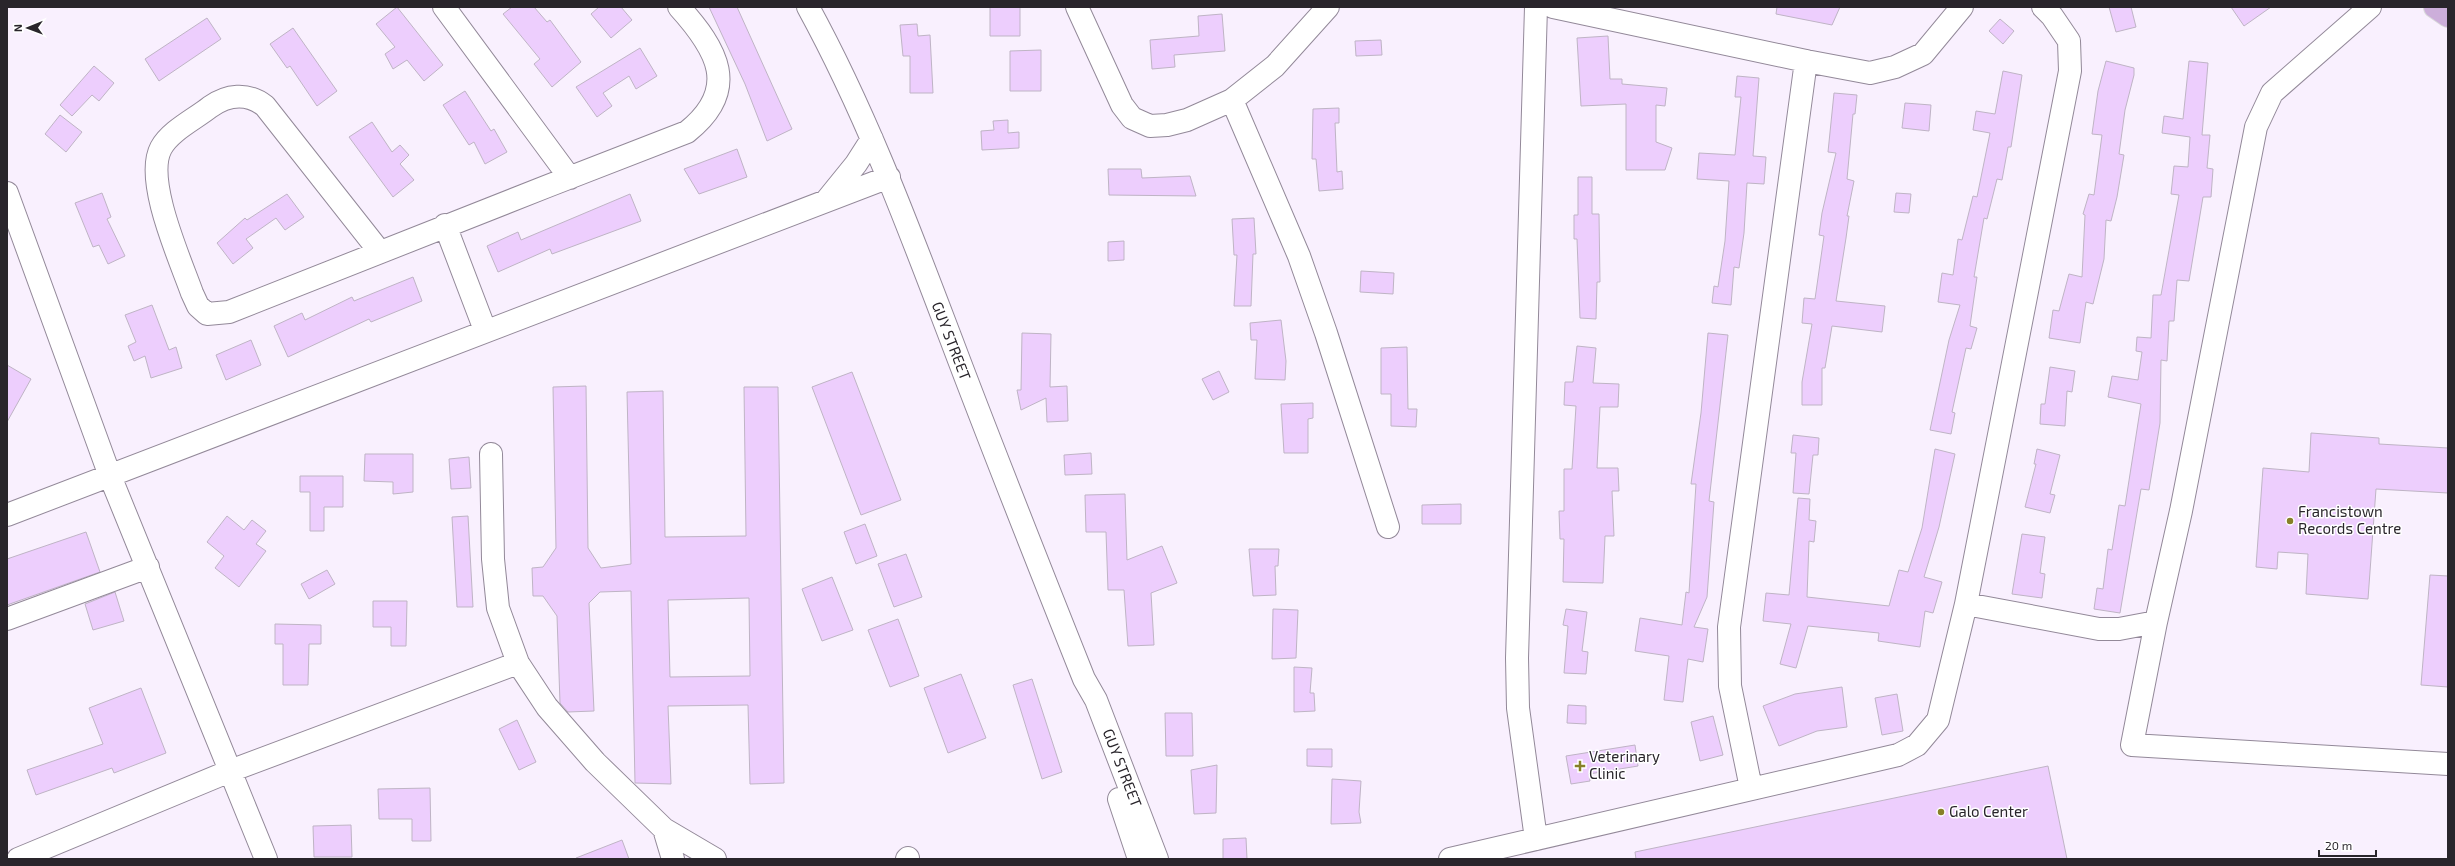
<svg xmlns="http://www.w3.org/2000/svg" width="2455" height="866" viewBox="0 0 2455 866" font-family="'Exo 2',sans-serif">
<rect width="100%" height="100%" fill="#f9f0fe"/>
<path fill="#edcefd" stroke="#bfb4c5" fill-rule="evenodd" d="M397,7L443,65L424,81L407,60L393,69L385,54L395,47L376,24Z
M512,7H534L547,22L550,20L581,62L552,87L534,64L540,59L503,14Z
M599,7H621L632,20L611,38L591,14Z
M709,7H737L792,129L767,141L745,84Z
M990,7H1020V36H990Z
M1777,7H1840L1832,25L1776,14Z
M2109,7H2131L2136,27L2116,32Z
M2231,7H2271L2244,26Z
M1222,14L1225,51L1174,55L1175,67L1152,69L1150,40L1199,36L1198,16Z
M207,18L221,39L159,81L145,59Z
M2000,19L2014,31L2003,44L1989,31Z
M917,24L918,36L930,35L933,93H910V56H903L900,25Z
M293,28L337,91L317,106L290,66L287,68L270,44Z
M1608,36L1610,79H1622V84L1667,88L1665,106L1656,105V142L1672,148L1665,170H1626V104L1581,106L1577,38Z
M1381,40L1382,55L1356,56L1355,41Z
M640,48L657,76L636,89L629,76L603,93L612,106L597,117L576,87Z
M1041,50V91H1010V51Z
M2106,61L2134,68V75L2125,110L2119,154L2124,155L2117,197L2111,221L2106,220L2104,259L2093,304L2086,302L2080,343L2049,338L2053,310L2059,311L2069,274L2082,277L2085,215L2083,214L2089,194L2094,195L2102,135L2092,134L2098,91Z
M2189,61L2208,63L2202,135H2210L2207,168L2213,169L2211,197H2203L2189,281L2177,280L2174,321H2169L2167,361L2161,360L2160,423L2149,490L2141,489L2120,613L2094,609L2097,588L2103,589L2108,549L2112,550L2119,505L2125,506L2141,404L2108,397L2112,376L2138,380L2142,352L2136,351L2137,337L2151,338L2153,295H2161L2179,195L2171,194L2174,166L2188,167L2190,137L2162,133L2164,116L2183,119Z
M94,66L114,83L99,101L92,95L72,116L60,105Z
M2003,71L2022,75L2011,147H2008L2002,180L1997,179L1987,219L1984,218L1974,277H1977L1970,326L1977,328L1971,349L1966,348L1952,412L1955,413L1951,434L1930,430L1949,340L1960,305L1938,302L1942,273L1953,275L1958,239L1962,240L1973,196L1977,197L1990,133L1973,130L1976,111L1995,114Z
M1737,76L1759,78L1753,156L1766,157L1764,184L1747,183L1744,233L1739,268L1734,267L1731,305L1712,303L1714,286L1718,287L1725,241L1729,181L1697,179L1699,153L1735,155L1741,97H1735Z
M465,91L491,131L494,129L507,152L485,164L474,142L469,145L443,105Z
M1834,93L1857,95L1855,114H1853L1847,179L1854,181L1847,216H1849L1846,238L1836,301L1885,306L1882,332L1832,326L1825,368H1822V405H1802V382L1812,324L1802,323L1804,298L1815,299L1824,236L1819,235L1822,213L1836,153L1828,152Z
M1905,103L1931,105L1929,131L1902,128Z
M1339,108V123H1335L1337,172L1342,171L1343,189L1319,191L1316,159H1312L1313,109Z
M60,115L82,132L66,152L45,134Z
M1008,120V133L1019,132V148L982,150L981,131L994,130L993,121Z
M372,122L392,152L400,145L409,155L400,164L414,180L393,197L349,137Z
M737,149L747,177L699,194L684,169Z
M1108,169H1141L1142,178L1190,176L1196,196L1109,195Z
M1578,177H1592V214H1599L1600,282H1597L1596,319L1580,318L1577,239H1574V215H1578Z
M102,193L111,217L107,219L125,256L108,264L99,245L93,247L75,203Z
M1896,193L1911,194L1909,213L1894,212Z
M287,194L304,217L285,230L276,218L246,239L253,248L233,264L217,243L245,218L247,220Z
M630,194L641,221L552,254L550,249L498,272L487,246L518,232L521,240Z
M1254,218L1256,254H1253L1251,306H1234L1237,255H1234L1232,219Z
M1124,241V260L1108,261V242Z
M1361,271L1394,273L1393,294L1360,292Z
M413,277L422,301L371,322L369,319L288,357L274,326L302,313L305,320L352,297L354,301Z
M152,305L169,350L176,347L182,368L151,378L145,356L134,361L128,346L136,342L125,315Z
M1281,320L1286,361L1285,380L1255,379L1257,340H1251L1250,323Z
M1022,333L1051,334L1050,387L1067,386L1068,421L1047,422L1046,398L1021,410L1017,390H1021Z
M1708,333L1728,335L1709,501L1714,502L1707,597L1694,627L1708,629L1703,662L1688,659L1683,702L1664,700L1669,656L1635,651L1640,618L1682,625L1686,592L1689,593L1696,484H1691L1701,413Z
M251,340L261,365L226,380L216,355Z
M1577,346L1596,348L1593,383L1619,384L1618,407H1600L1597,468H1618L1619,491H1612L1614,536H1605L1603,583L1563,582L1564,539H1560L1559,511H1564V469H1572L1576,406L1564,405L1565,382H1573Z
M1407,347L1408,409H1417L1416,427L1391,426V394H1381V348Z
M7,365L31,379L7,422Z
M2050,367L2075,371L2072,392L2067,391L2065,426L2040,424L2041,404H2045Z
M1219,371L1229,392L1213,400L1202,379Z
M852,372L901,500L861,515L812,387Z
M586,386L588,548L601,568L631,564L627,392L663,391L665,537L746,536L744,387H778L784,783L750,784L748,705L668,706L671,784L635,783L631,591L600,592L589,603L594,711L568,712L560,703L557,616L543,596H533L532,568L543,567L556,548L553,387ZM749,598L750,676L670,677L668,600Z
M1313,403V418L1308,419V453H1284L1281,404Z
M2311,433L2379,438V444L2448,448V493L2376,489L2368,599L2306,594L2308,554L2278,552L2277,569L2256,567L2263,468L2309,472Z
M1793,435L1819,438L1818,455H1813L1809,494L1793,493L1796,453H1791Z
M1935,449L1955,454L1939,527L1924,577L1942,582L1933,613L1925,611L1920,647L1878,641L1879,633L1808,626L1796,668L1780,664L1791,624L1763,621L1766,593L1789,595L1798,498L1810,499L1809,520L1816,521L1814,542L1809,541L1807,597L1889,606L1899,570L1908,572L1922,528Z
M2037,449L2060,455L2050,494L2055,495L2050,513L2025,507L2036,464H2034Z
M1091,453L1092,474L1065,475L1064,455Z
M365,454H413V492L393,494V482L364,481Z
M469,457L471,488L451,489L449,459Z
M300,476H343V507H324V531H310V492H300Z
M1125,494L1127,560L1162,546L1177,583L1151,593L1154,645L1128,646L1124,590H1108L1106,532H1086L1085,495Z
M1461,504V524H1422V505Z
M227,516L244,530L252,520L266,531L256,544L266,551L239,587L215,568L224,556L207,542Z
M468,516L473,607H457L452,517Z
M865,524L877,556L856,564L844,532Z
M86,532L100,572L7,605V559Z
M2022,534L2045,537L2040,573L2045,574L2042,598L2012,594Z
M1249,549H1279L1278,566H1275L1276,595L1253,596Z
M906,554L922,597L894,607L878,564Z
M327,570L335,584L309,599L301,584Z
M2430,575L2448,576V687L2421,685Z
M832,577L853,630L822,641L802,589Z
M115,592L124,621L93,630L85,604Z
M373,601H407L406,646H391V627H373Z
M1273,609L1298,610L1296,658L1272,659Z
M1566,609L1587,612L1582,651L1588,652L1586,674L1564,673L1568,626L1563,625Z
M898,619L919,676L890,687L868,630Z
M275,624L321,625V644H309L308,685H283V644H275Z
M1294,667L1312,668L1310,693H1314L1315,711L1294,712Z
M961,674L986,738L948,753L924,688Z
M1032,679L1062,772L1042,779L1013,685Z
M1842,687L1847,727L1817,731L1779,746L1763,706L1795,694Z
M141,688L166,753L114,773L112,768L36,795L27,770L103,744L89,708Z
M1897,694L1903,731L1882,735L1875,698Z
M1568,705L1586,706V724L1567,723Z
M1165,713H1192L1193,756H1166Z
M1713,716L1723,755L1700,761L1691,722Z
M517,720L536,762L519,770L499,729Z
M1635,745L1638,766L1589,774L1590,781L1571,784L1566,756Z
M1307,749H1332V767L1307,766Z
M1217,765L1216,813L1194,814L1191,770Z
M2048,766L2067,859H1636L1635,852Z
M1332,779L1361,781L1359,812L1361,823L1331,824Z
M430,788L431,841H412V819H379L378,789Z
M351,825L352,857H314L313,826Z
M1246,838L1247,859H1223V839Z
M622,840L629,859H576V858Z"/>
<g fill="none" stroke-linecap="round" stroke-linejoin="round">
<defs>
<path id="minor" d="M444,7L570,178
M808,7C866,113 908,226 951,339C994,453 1039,566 1084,679L1096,700L1157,859
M1077,7L1122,105L1132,118L1150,126L1167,125L1187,120L1232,100L1275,66L1328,7
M1553,7L1806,61L1870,73L1895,67L1923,54L1962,7
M2370,7L2272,93L2256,127L2181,511L2156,622L2132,745L2448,764
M1232,100L1299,256L1326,333L1388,527
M7,193L110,476L266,859
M826,201L856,164L872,139
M445,225L485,330
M380,252L265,106C247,92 227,95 210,107C195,119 170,131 161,148C144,180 180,259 192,293L198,306L207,314L229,312C382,251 534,191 687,132C741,89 717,49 679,7
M491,454L493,559L498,608L518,663L547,707L595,762L664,829L715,859
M7,515L889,177
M1966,604L2099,629H2119L2156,622
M7,619L148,567
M1751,788L1730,686L1729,627L1806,61
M1119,799L1139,859
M664,829L673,859
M1536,839L1518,708L1517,658L1536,7
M18,859L230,771L518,663
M907,859L908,858
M1450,859L1898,755L1917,745L1938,720L1966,604L2070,71L2069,41L2052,16L2043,7"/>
<path id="major" d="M2435,7L2448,16"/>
</defs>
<use href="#minor" stroke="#938999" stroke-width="24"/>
<use href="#major" stroke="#d8d8d9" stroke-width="24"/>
<use href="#minor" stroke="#fff" stroke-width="22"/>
<use href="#major" stroke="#ccaeda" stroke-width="22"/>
</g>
<g fill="#878027" stroke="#fff" stroke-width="1.5">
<circle cx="2290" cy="521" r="4"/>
<path d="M1578 760h4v4h4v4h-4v4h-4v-4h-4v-4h4z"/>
<circle cx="1941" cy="812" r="4"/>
</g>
<g text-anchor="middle" stroke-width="3" stroke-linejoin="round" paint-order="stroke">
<g font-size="15" fill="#29252b" stroke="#fff">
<text transform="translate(951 341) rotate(69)" y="5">GUY STREET</text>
<text transform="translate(1122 768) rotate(69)" y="5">GUY STREET</text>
</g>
<g font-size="15" fill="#29252b" stroke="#fff" text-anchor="start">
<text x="2298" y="517">Francistown<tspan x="2298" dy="17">Records Centre</tspan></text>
<text x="1589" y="762">Veterinary<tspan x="1589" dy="17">Clinic</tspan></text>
<text x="1949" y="817">Galo Center</text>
</g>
</g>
<rect width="2455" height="866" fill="none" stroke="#29252b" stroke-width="16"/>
<g transform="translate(28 28) rotate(269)" stroke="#ffffff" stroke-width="3" paint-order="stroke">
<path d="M0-3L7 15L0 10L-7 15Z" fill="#29252b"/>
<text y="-6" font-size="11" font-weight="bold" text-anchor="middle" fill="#29252b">N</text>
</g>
<path d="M2319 850v6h57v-6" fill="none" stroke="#29252b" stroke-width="2"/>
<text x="2325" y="850" font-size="12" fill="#29252b" stroke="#ffffff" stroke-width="3" paint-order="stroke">20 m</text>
</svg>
